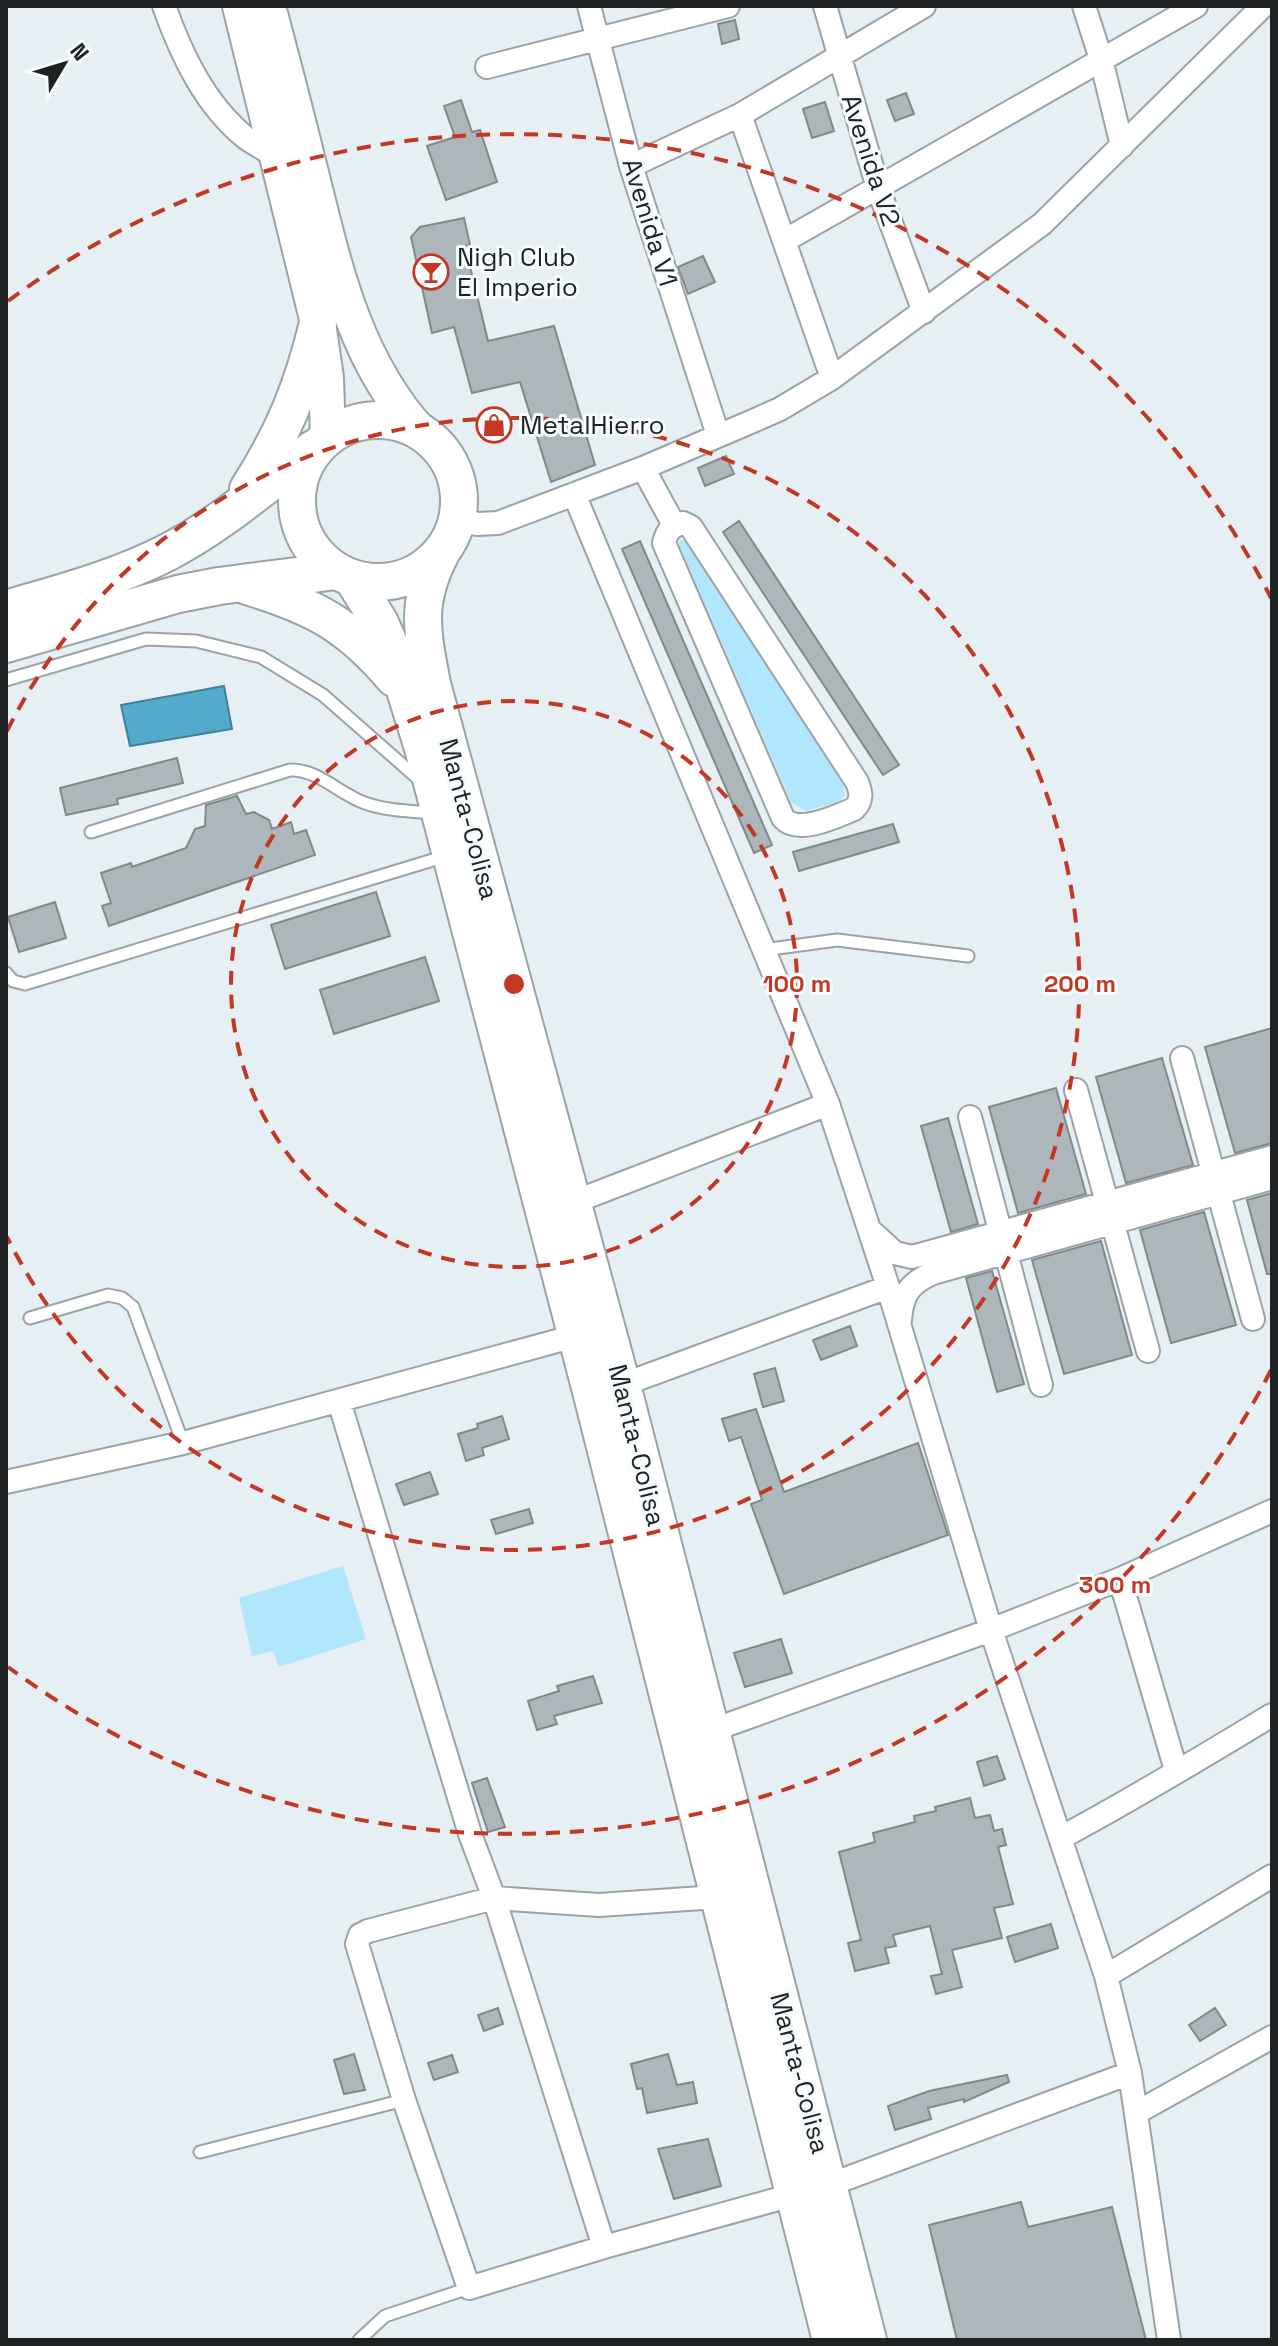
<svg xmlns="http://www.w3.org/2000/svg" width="1278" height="2346" viewBox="0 0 1278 2346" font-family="'Space Grotesk',sans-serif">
<rect width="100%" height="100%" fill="#e6eff3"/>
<path fill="#b0e7fd" d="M680,540L686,541L843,783L845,795L838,802L805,811L791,802L679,544Z
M343,1566L366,1639L279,1667L273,1651L252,1656L239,1598Z"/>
<path fill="#54aaca" stroke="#448198" stroke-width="2" d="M224,686L232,729L130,746L121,705Z"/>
<path fill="#adb6ba" stroke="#81898c" stroke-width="2" d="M735,20L739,39L722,44L718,24Z
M906,93L914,114L895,121L887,100Z
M461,100L472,132L480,130L497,182L446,200L427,146L455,137L444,106Z
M825,102L834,131L812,138L803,109Z
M464,218L470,245L465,246L488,341L554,326L595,465L551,482L520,382L472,393L454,327L432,333L411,237L420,227Z
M703,256L715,282L688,294L678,267Z
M726,456L734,474L705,486L698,468Z
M739,521L899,765L883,775L723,532Z
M640,541L772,845L754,853L622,549Z
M177,758L183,783L117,799L118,804L66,815L60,788Z
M237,796L246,814L254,812L269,820L272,829L291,822L294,834L306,830L315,855L109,926L102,906L111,903L101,873L131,863L132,867L186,848L195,829L205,826L206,805Z
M893,824L899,842L799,871L793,852Z
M376,892L390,936L285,969L271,925Z
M55,902L66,938L19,952L8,917Z
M425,957L439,1001L334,1034L320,990Z
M1272,1028V1143L1235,1153L1205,1047Z
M1162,1058L1193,1165L1126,1183L1096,1077Z
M1056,1088L1086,1194L1018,1213L989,1107Z
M948,1118L978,1224L951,1232L921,1126Z
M1272,1193V1274H1267L1247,1200Z
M1204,1212L1236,1325L1171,1343L1140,1230Z
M1101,1241L1132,1355L1064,1374L1032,1260Z
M992,1271L1024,1384L997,1392L966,1278Z
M850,1326L857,1346L821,1360L813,1340Z
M775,1368L784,1401L763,1407L754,1374Z
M756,1409L784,1492L918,1443L948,1535L784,1594L751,1504L762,1500L741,1437L729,1441L722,1419Z
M502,1416L509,1439L482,1448L484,1455L466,1461L458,1434L478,1428L477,1424Z
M430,1472L438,1494L404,1505L396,1484Z
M529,1509L533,1523L496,1534L491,1520Z
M781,1639L792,1673L745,1687L734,1653Z
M593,1676L602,1703L554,1716L557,1724L537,1730L528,1701L559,1691L557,1686Z
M997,1756L1005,1779L984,1786L977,1762Z
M487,1778L505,1827L488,1832L472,1783Z
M970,1798L975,1818L990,1815L994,1831L1002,1829L1006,1845L998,1847L1013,1904L994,1908L1002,1938L952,1950L962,1987L936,1994L931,1976L942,1974L930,1926L893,1935L896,1946L885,1948L889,1963L855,1971L848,1943L861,1940L839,1852L875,1842L873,1833L915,1822L914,1816L936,1811L935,1807Z
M1051,1924L1058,1948L1015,1962L1007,1937Z
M498,2008L503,2024L484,2031L478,2015Z
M1215,2008L1226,2025L1200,2041L1189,2025Z
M354,2054L365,2090L344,2094L334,2060Z
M668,2054L677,2085L693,2082L697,2103L647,2113L642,2088L637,2089L631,2064Z
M452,2055L458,2072L434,2080L428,2063Z
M1007,2075L1009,2082L964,2102V2099L928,2108L931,2119L895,2130L888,2106L929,2091Z
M708,2139L721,2186L674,2199L658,2149Z
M1021,2202L1028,2227L1112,2207L1146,2340H957L929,2225Z"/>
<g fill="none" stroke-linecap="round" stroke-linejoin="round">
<defs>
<path id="service" d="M6,680L146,639L196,641L261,657L323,695L422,782
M91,832L290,770C318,769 339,794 365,803C387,811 412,811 435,813
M763,950L837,940L968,956
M6,973L13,981L25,984L446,856
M30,1318L108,1295L122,1298L133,1307L183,1443
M200,2152L404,2100
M359,2340L385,2316L469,2288"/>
<path id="minor" d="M164,6C181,54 205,105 246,138C256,145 268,151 278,158
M589,6L631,166L718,435
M825,6L878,188L924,312
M1084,6L1101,59L1122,146
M487,67L728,6
M740,115L832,378
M631,166L740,115L924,6
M784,241L1196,6
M643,468L674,525
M574,494L828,1104L888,1287L991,1630L1106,1976L1130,2073L1169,2340
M458,519L477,524L498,523L643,468L753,421L780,409L832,378L1042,224L1263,6
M683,523L691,527L857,782C861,792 863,800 854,809C835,817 798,835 783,818L664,543C667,531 671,526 683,523Z
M1182,1058L1253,1319
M1076,1090L1148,1351
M970,1117L1041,1385
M561,1207L828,1104
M872,1232L895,1253L912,1257L1272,1157
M900,1320C902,1295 909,1283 933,1273L1272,1178
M611,1389L888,1287
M339,1401L470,1834L494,1898L604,2247
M6,1482L183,1443L575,1336
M1120,1579L1176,1770
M710,1731L991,1630L1120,1579L1272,1511
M1060,1838C1132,1800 1202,1757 1272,1715
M717,1897L599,1905L494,1898L368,1931L360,1935L357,1944L404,2100L469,2288L604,2247L829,2185L1130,2073
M1106,1976L1272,1876
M1136,2113L1272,2037"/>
<path id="primary" d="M240,6L318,323L326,378L328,437
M268,6C282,59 296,112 309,165C333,260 352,357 420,432"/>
<path id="trunk" d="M297 501a81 81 0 1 1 162 0a81 81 0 1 1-162 0Z
M248,489C283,435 303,386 318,323
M441,553C415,603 422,631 432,684L622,1385L868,2340
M353,579L380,623L393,652L423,748L592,1395L831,2340
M247,586C315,607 348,624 394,678
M6,609C60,593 118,578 168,552C220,525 267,484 313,449
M6,644L178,594L219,586L336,571"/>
</defs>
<use href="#service" stroke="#9ba3a7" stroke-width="15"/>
<use href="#minor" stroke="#9ba3a7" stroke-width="26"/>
<use href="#primary" stroke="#9ba3a7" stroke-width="38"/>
<use href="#trunk" stroke="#9ba3a7" stroke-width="40"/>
<use href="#service" stroke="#fff" stroke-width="11"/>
<use href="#minor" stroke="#fff" stroke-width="22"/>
<use href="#primary" stroke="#fff" stroke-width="34"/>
<use href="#trunk" stroke="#fff" stroke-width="36"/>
</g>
<g fill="none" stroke="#c33723" stroke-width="4" stroke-dasharray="14 10">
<circle cx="514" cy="984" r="283"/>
<path d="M7 731A566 566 0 1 1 7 1237"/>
<path d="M1271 1370A850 850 0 0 1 8 1667M8 301A850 850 0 0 1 1271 598"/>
</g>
<defs>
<symbol id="bar-ring" viewBox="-11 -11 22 22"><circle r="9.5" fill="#f6fcfe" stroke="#c33723" stroke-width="1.5"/><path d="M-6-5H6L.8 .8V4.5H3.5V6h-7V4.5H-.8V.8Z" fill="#c33723"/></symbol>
<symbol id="shop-ring" viewBox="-11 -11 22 22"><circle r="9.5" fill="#f6fcfe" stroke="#c33723" stroke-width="1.5"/><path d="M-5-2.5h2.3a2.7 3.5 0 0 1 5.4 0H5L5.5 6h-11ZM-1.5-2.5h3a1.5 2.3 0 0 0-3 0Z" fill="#c33723"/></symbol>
</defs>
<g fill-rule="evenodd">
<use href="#bar-ring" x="411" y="252" width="40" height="40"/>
<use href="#shop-ring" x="474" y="405" width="40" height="40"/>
</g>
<g text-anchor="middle" stroke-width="6" stroke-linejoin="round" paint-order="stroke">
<g font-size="26" fill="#1e2223" stroke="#f6fcfe">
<text transform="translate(871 160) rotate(72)" y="9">Avenida V2</text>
<text transform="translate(650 222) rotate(73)" y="9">Avenida V1</text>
<text transform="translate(469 819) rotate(75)" y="9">Manta-Colisa</text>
<text transform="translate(637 1445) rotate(76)" y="9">Manta-Colisa</text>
<text transform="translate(800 2073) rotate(75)" y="9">Manta-Colisa</text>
</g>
<g font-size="26" fill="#1e2223" stroke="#f6fcfe" text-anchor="start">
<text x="457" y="266">Nigh Club<tspan x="457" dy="30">El Imperio</tspan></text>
<text x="520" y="434">MetalHierro</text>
</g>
</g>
<circle cx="514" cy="984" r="12" fill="#c33723" stroke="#f6fcfe" stroke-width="4"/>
<g font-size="24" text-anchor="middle" font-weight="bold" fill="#c33723" stroke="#f6fcfe" stroke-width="6" stroke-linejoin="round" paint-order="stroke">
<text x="797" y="992">100 m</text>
<text x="1080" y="992">200 m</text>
<text x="1115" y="1593">300 m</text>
</g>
<rect width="1278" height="2346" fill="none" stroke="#1e2223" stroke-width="16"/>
<g transform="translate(64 64) rotate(52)" stroke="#f6fcfe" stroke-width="6" paint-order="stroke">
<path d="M0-6L14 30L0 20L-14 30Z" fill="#1e2223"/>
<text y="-12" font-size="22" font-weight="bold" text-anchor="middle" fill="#1e2223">N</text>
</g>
</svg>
